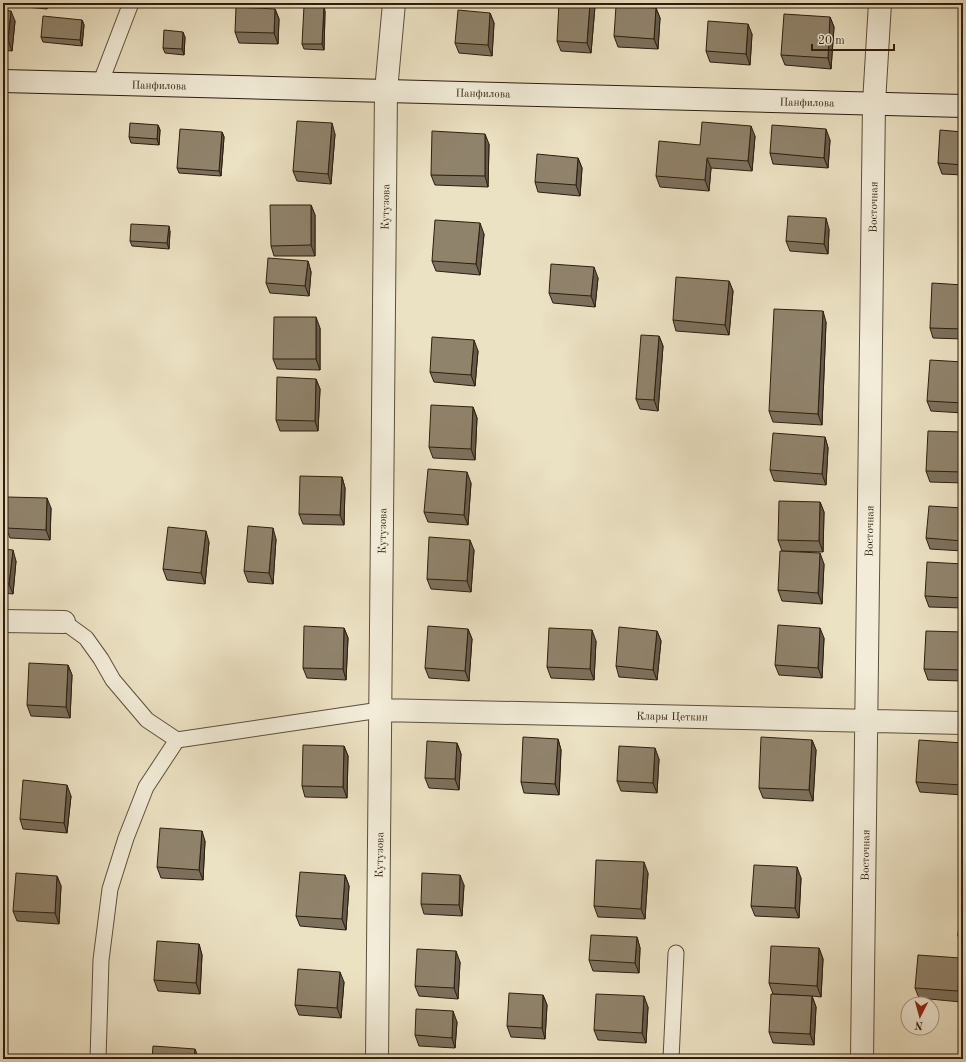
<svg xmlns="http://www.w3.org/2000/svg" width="966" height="1062" viewBox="0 0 966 1062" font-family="'Old Standard TT',serif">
<rect width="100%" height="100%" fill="#ebe1c3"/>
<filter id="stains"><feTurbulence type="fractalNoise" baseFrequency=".005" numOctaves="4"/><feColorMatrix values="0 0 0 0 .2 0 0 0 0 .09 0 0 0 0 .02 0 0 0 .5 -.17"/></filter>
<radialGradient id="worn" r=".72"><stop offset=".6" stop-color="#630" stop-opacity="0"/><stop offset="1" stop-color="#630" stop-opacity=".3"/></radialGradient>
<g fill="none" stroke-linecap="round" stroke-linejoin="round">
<defs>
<path id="lane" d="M100,84L131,3
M64,622L86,638L101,659L113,680L147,720L177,740L146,787L126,838L110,889L101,960L98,1059
M177,740L380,710
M671,1059L676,953"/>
<path id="street" d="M3,621L64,622
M380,710L963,723
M377,1059L386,91L394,3
M862,1059L874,103L880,3"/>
<path id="secondary" d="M3,81L963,106"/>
</defs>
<use href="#lane" stroke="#5d4e3b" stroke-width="17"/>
<use href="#street" stroke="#5d4e3b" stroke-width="24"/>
<use href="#secondary" stroke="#2e1d0e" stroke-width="24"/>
<use href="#lane" stroke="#f2ecd8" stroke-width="15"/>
<use href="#street" stroke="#f2ecd8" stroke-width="22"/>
<use href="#secondary" stroke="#f2ecd8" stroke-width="22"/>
</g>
<path fill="#7c715d" stroke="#2e1d0e" d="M25,3H47V9L26,7Z
M324,6L325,12L324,50L304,49L302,44Z
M595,6L591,53L561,51L557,41Z
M656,8L660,18L658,49L618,47L614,36Z
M275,9L279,19L278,44L239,43L235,32Z
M3,10L15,21L12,51L3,50Z
M490,13L494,23L492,56L459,53L455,43Z
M830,17L834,27L831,69L785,65L781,55Z
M82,20L84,25L82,46L43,42L41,37Z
M752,34L750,65L710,62L706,51Z
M185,37L184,55L165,53L163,48Z
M158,125L160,130L159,145L131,143L129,137Z
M222,132L224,137L221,176L179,173L177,168Z
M963,132V175L942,174L938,163Z
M335,134L331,184L297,181L293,171Z
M755,136L752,171L711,168L709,191L660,187L656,176L700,145Z
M830,140L828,168L773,164L770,153Z
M489,144L488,187L435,185L431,175Z
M578,158L582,168L580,196L538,192L535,182Z
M311,205L315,215V256H274L271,246Z
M829,229L828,254L790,251L786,241Z
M170,231L169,249L132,246L130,241Z
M484,234L480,275L436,271L432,261Z
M308,261L311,272L309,296L270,293L266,283Z
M598,278L595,307L553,303L549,293Z
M729,281L733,291L729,335L676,331L673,320Z
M963,285V339L933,338L930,328Z
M826,322L822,425L773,422L769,411Z
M320,328V370L277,369L273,359Z
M659,336L663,346L658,411L640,409L636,399Z
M478,351L475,386L434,382L430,372Z
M963,362V413L931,411L927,401Z
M316,379L320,389L318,431H280L276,420Z
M473,407L477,418L475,460L433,458L429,447Z
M963,432V483L930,482L926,471Z
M825,437L828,448L826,485L774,481L770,470Z
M342,477L345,488L344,525L303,524L299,514Z
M471,483L468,525L428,522L424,512Z
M820,502L824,512L823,552L782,551L778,540Z
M51,508L50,540L10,538L6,528Z
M963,508V551L930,549L926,538Z
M276,539L273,584L248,582L244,571Z
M209,542L205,584L167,580L163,569Z
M3,549L16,561L13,594L3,593Z
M474,550L471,592L431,589L427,579Z
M824,564L822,604L782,601L778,590Z
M963,564V608L929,607L925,596Z
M344,628L348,638L346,680L307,678L303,668Z
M468,629L472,639L469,681L429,678L425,668Z
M657,631L661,641L657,680L619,677L616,666Z
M963,632V681L928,680L924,669Z
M824,638L822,678L779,675L775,665Z
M596,641L594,680L551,678L547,667Z
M68,665L72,675L70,718L31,716L27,705Z
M558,739L561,750L559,795L524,793L521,782Z
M812,740L816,750L813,801L763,798L759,788Z
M457,743L461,754L459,790L429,788L425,778Z
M963,743V795L920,792L916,782Z
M344,746L348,756L347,798L305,797L302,786Z
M659,759L657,793L621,791L617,781Z
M71,796L67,833L23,829L20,819Z
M205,841L203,880L161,878L157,867Z
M648,873L645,919L598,917L594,906Z
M345,875L349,886L346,930L300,926L296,916Z
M57,876L61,886L59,924L17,921L13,911Z
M801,878L799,918L755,916L751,906Z
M464,885L462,916L424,914L421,904Z
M963,889V946H961L958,936Z
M637,937L640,948L639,973L593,971L589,960Z
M199,944L202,955L200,994L158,991L154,980Z
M819,948L823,959L821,997L812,996L816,1007L814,1045L773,1043L769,1032L810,996L773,994L769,983Z
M460,962L458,999L419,996L415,986Z
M963,965V982L961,1002L919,998L915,988Z
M344,982L341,1018L299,1015L295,1005Z
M543,995L547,1005L545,1039L511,1037L507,1026Z
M648,1007L646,1043L598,1040L594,1030Z
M457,1022L455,1048L419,1046L415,1035Z"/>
<path fill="#655c4c" stroke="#2e1d0e" d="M45,3H47V9L45,4Z
M590,3H594L595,6L591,53L587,43Z
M324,6L325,12L324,50L322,44Z
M656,8L660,18L658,49L654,39Z
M275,9L279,19L278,44L274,33Z
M11,11L15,21L12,51L8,40Z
M490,13L494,23L492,56L488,45Z
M830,17L834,27L831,69L828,58Z
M82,20L84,25L82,46L80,40Z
M748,24L752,34L750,65L746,54Z
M183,32L185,37L184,55L182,49Z
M332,123L335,134L331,184L328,174Z
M158,125L160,130L159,145L157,139Z
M751,126L755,136L752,171L748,161Z
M826,129L830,140L828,168L824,158Z
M222,132L224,137L221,176L219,171Z
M485,134L489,144L488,187L485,176Z
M578,158L582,168L580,196L576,185Z
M707,158L711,168L709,191L705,180Z
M311,205L315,215V256L311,245Z
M826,218L829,229L828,254L824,244Z
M480,223L484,234L480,275L476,264Z
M169,226L170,231L169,249L167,243Z
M308,261L311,272L309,296L305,286Z
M594,267L598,278L595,307L591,296Z
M729,281L733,291L729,335L725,325Z
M823,311L826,322L822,425L818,414Z
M316,317L320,328V370L316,359Z
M659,336L663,346L658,411L654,400Z
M474,340L478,351L475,386L471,375Z
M316,379L320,389L318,431L315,421Z
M473,407L477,418L475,460L471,449Z
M825,437L828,448L826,485L822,474Z
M467,472L471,483L468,525L464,515Z
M342,477L345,488L344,525L340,515Z
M47,498L51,508L50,540L46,530Z
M820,502L824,512L823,552L819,541Z
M273,528L276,539L273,584L269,573Z
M206,531L209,542L205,584L201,573Z
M470,540L474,550L471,592L467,581Z
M13,550L16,561L13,594L9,584Z
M820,553L824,564L822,604L818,593Z
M344,628L348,638L346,680L343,669Z
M820,628L824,638L822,678L818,668Z
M468,629L472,639L469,681L465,671Z
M592,630L596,641L594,680L590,669Z
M657,631L661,641L657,680L653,670Z
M68,665L72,675L70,718L66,707Z
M558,739L561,750L559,795L555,784Z
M812,740L816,750L813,801L809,790Z
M457,743L461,754L459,790L455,779Z
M344,746L348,756L347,798L343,787Z
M655,748L659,759L657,793L653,783Z
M963,764V789L961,785Z
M67,785L71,796L67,833L64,823Z
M202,831L205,841L203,880L199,870Z
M644,862L648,873L645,919L641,909Z
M797,867L801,878L799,918L795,908Z
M345,875L349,886L346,930L342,919Z
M460,875L464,885L462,916L459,905Z
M57,876L61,886L59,924L55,913Z
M637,937L640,948L639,973L635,963Z
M199,944L202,955L200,994L196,983Z
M819,948L823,959L821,997L817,986Z
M456,951L460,962L458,999L454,988Z
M960,958L963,965V982L961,1002L958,991Z
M340,972L344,982L341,1018L337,1008Z
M543,995L547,1005L545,1039L542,1028Z
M644,996L648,1007L646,1043L642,1033Z
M812,996L816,1007L814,1045L810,1034Z
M453,1011L457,1022L455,1048L452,1038Z
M195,1049L199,1059H194Z"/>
<path fill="#90836c" stroke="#2e1d0e" d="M559,3H590L587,43L557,41Z
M304,6H324L322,44H302Z
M616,6L656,8L654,39L614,36Z
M236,7L275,9L274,33L235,32Z
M3,10L11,11L8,40H3Z
M458,10L490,13L488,45L455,43Z
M784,14L830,17L828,58L781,55Z
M43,16L82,20L80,40L41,37Z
M708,21L748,24L746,54L706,51Z
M164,30L183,32L182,49L163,48Z
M297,121L332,123L328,174L293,171Z
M702,122L751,126L748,161L707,158L705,180L656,176L659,141L700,145Z
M130,123L158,125L157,139L129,137Z
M772,125L826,129L824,158L770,153Z
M180,129L222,132L219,171L177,168Z
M940,130L963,132V165L938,163Z
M432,131L485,134V176L431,175Z
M537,154L578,158L576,185L535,182Z
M270,205H311V245L271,246Z
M788,216L826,218L824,244L786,241Z
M435,220L480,223L476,264L432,261Z
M131,224L169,226L167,243L130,241Z
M268,258L308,261L305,286L266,283Z
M551,264L594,267L591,296L549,293Z
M676,277L729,281L725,325L673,320Z
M932,283L963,285V329L930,328Z
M774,309L823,311L818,414L769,411Z
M274,317H316V359H273Z
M641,335L659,336L654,400L636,399Z
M432,337L474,340L471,375L430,372Z
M930,360L963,362V403L927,401Z
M277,377L316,379L315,421L276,420Z
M431,405L473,407L471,449L429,447Z
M928,431L963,432V472L926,471Z
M773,433L825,437L822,474L770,470Z
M428,469L467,472L464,515L424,512Z
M300,476L342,477L340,515L299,514Z
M7,497L47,498L46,530L6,528Z
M779,501L820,502L819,541L778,540Z
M929,506L963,508V541L926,538Z
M248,526L273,528L269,573L244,571Z
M168,527L206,531L201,573L163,569Z
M429,537L470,540L467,581L427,579Z
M3,549L13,550L9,584L3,583Z
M780,551L820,553L818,593L778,590Z
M927,562L963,564V598L925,596Z
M778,625L820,628L818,668L775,665Z
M304,626L344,628L343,669L303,668Z
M428,626L468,629L465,671L425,668Z
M619,627L657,631L653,670L616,666Z
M549,628L592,630L590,669L547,667Z
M926,631L963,632V670L924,669Z
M29,663L68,665L66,707L27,705Z
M523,737L558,739L555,784L521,782Z
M761,737L812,740L809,790L759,788Z
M919,740L963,743V764L961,785L916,782Z
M427,741L457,743L455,779L425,778Z
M303,745L344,746L343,787L302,786Z
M619,746L655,748L653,783L617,781Z
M23,780L67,785L64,823L20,819Z
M160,828L202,831L199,870L157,867Z
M596,860L644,862L641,909L594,906Z
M754,865L797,867L795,908L751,906Z
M300,872L345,875L342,919L296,916Z
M16,873L57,876L55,913L13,911Z
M422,873L460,875L459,905L421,904Z
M962,889H963V936H958Z
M591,935L637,937L635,963L589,960Z
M157,941L199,944L196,983L154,980Z
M771,946L819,948L817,986L769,983Z
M417,949L456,951L454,988L415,986Z
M918,955L960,958L958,991L915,988Z
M298,969L340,972L337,1008L295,1005Z
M509,993L543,995L542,1028L507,1026Z
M596,994L644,996L642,1033L594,1030Z
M771,994L812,996L810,1034L769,1032Z
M416,1009L453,1011L452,1038L415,1035Z
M153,1046L195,1049L194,1059H152Z
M962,1050H963V1059H961Z"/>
<g text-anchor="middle" stroke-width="3" stroke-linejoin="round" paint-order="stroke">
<g font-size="11" fill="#2e1d0e" stroke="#f2ecd8">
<text transform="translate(159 85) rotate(1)" y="4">Панфилова</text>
<text transform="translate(483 93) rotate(1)" y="4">Панфилова</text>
<text transform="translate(807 102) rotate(1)" y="4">Панфилова</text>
<text transform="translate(385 207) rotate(-89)" y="4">Кутузова</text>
<text transform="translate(873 207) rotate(-89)" y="4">Восточная</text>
<text transform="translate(382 531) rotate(-89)" y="4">Кутузова</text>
<text transform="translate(869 531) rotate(-89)" y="4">Восточная</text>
<text transform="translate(672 716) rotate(1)" y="4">Клары Цеткин</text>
<text transform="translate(379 855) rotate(-89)" y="4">Кутузова</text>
<text transform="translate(865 855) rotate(-89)" y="4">Восточная</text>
</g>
</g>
<rect width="966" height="1062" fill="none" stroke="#ebe1c3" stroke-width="16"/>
<rect x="4" y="4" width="958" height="1054" fill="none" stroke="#2e1d0e" stroke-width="2"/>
<rect x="8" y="8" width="950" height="1046" fill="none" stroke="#2e1d0e"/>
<g transform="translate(920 1016) rotate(186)"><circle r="19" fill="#f2ecd8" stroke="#a49987"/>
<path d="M0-3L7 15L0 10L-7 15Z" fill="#8f2418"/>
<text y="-6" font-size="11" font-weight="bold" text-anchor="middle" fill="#2e1d0e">N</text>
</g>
<path d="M812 44v6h82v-6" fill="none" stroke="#2e1d0e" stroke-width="2"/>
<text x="818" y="44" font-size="12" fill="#2e1d0e" stroke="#f2ecd8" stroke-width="3" paint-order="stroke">20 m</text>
<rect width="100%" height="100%" filter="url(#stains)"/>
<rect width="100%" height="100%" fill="url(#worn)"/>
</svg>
